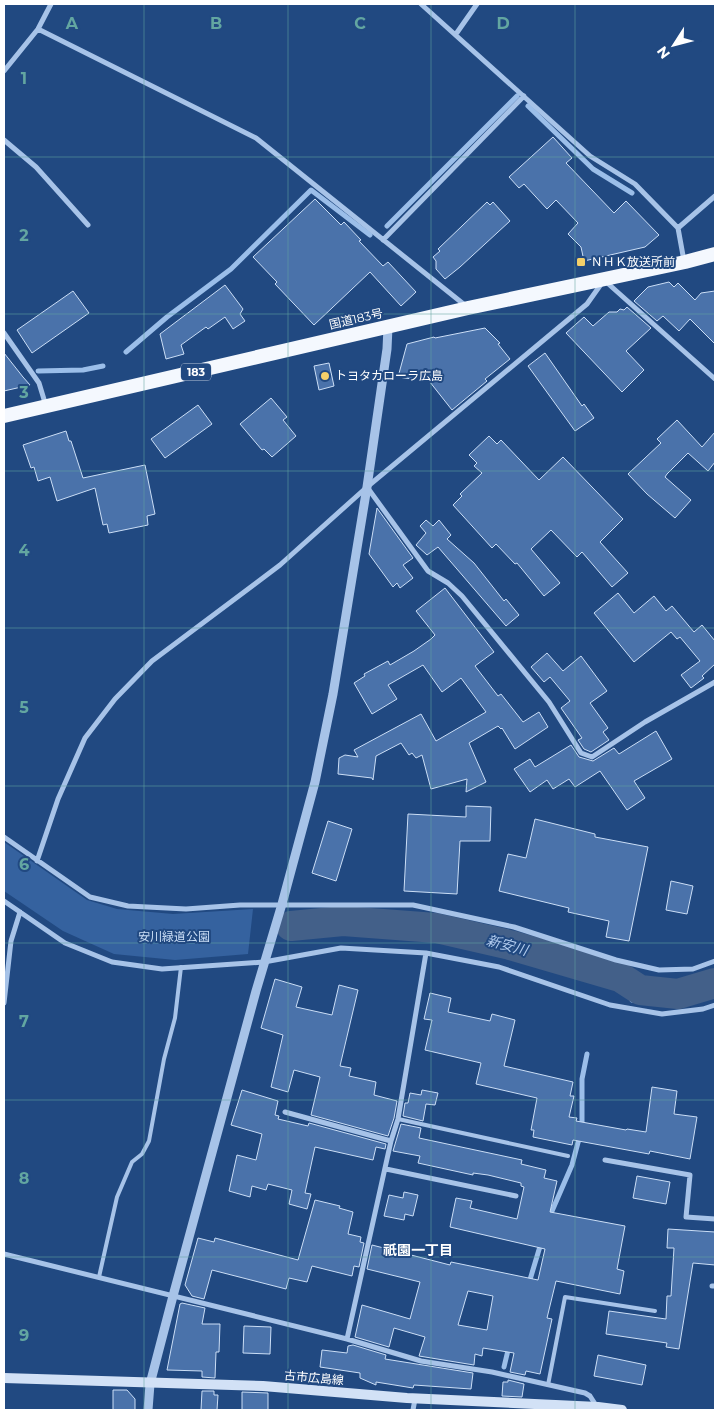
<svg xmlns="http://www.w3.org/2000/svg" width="719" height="1414" viewBox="0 0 719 1414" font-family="Montserrat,'Noto Sans JP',sans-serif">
<rect width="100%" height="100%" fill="#214981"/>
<path fill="#35629f" d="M4,842L87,900L117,909L173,914L253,909L248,954L175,960L114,954L63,931L4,891Z"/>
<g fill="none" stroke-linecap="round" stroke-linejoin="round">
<path stroke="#9bbee9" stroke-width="5" d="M528,106L593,169L632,193
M387,226L517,96
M126,352L167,317L231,269L311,190L370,235
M38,371L83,370L103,366
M632,1000L640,990
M582,1127V1079L587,1054
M549,1218L572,1165L580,1135
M529,1283L541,1243
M504,1367L509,1346"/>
<path stroke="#436089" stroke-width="30" d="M291,926L343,921L436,928L510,945L620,977L640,990L678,994L715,983"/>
</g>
<path fill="#4a72aa" stroke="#cbdef6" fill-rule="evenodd" d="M553,137L572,158L566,163L614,213L626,201L659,235L645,247L584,261L581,247L568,234L578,223L556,200L547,209L524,184L519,188L509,177Z
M315,199L341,225L344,222L361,240L359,241L383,266L388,262L416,292L401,306L370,272L314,325L275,284L277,282L253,257Z
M487,202L490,205L493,202L510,221L460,267L445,279L436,269V261L433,257L440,251L438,249Z
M669,282L674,287L678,283L695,300L701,293L715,291V344L690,319L679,331L663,316L657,321L634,301L648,287Z
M225,285L243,309L240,314L245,321L233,329L225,317L208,329L206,327L181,345L184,354L166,359L160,334Z
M73,291L89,313L32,353L17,330Z
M627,307L651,328L626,351L644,370L622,392L566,333L584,317L593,326L609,312H617L620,309L624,310Z
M485,328L500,343L498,344L510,359L485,379L487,381L452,410L422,372L412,379L398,377L407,344L434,337L435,338Z
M4,353L23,377L30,385L4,391Z
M545,353L582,406L584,404L594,418L575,431L528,366Z
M329,363L334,386L319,390L314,366Z
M271,398L287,417L283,420L296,436L272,457L264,449L262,450L240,424Z
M198,405L212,424L165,458L151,439Z
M677,420L702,447L715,432V462L708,471L688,453L667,474L665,477L691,500L675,518L647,494L628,474L661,443L657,439Z
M66,431L69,441H71L83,478L145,465L155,514L147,516L148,525L109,533L107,524L103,525L95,488L57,501L50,477L38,481L34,467L31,468L23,445Z
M489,436L497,444L501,440L539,480L563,457L623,519L600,542L628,573L612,587L582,552L577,557L551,530L531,549L560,583L544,596L517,563L515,564L496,544L492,548L453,505L462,496L460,494L482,473L474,466L477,463L469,455Z
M377,508L413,558L403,565L413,578L400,588L397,583L393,587L369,554Z
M426,520L433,526L439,520L451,535L447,539L474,563L504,601L506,599L519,615L506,626L438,547L427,555L416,545L426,533L420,526Z
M445,588L494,652L475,666L498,696L501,694L523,722L539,712L548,727L515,749L502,728L501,729L498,726L469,743L486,782L466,792L467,779L431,789L422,755L416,758L412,753L409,755L401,743L376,756L373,780L372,778L338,774L339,758L345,755L358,757L354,750L421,714L436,741L486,712L461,678L442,692L423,665L388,685L397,699L372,714L354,683L365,676L364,674L388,661L390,665L414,651L431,639L435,635L416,611Z
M618,593L634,613L654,596L666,611L672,606L694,632L702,625L715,641V664L702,676L704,678L691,688L681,675L700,661L680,637L677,639L671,632L634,662L594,613Z
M547,653L563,671L581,656L607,691L590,703L608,728L603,732L609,740L591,752L584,749L578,740L582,738L561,708L570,701L550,677L544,682L531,667Z
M656,731L672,759L634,781L645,798L627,810L600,771L575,787L569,779L553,789L547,780L530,792L514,769L530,759L535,767L571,745L579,757L593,761L614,748L619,754Z
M466,806L491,807L490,841H460L457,894L404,891L408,814L466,817Z
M535,819L595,834V837L648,847L629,941L606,937L609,921L568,912L569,908L499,891L508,854L526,858Z
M328,821L352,829L336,881L312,873Z
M671,881L693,886L687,914L666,910Z
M275,979L302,987L296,1007L332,1015L339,985L358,990L340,1066L351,1068L349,1076L376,1082L374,1095L397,1101L394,1118L388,1136L311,1115L320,1077L294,1070L288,1092L271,1087L283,1035L261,1028Z
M430,993L451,998L448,1012L490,1021L492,1014L515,1020L504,1066L573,1082L570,1096H574L569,1117L577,1118L576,1121L626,1130L627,1129L646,1132L652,1087L677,1091L674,1114L697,1117L690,1159L650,1151L649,1154L573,1140L572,1145L533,1137L534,1130H531L537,1098L476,1084L481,1063L425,1050L432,1020L424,1019Z
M242,1090L278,1101L275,1115L279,1116L278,1119L308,1126L309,1123L386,1144L385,1149L376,1147L373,1160L315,1147L305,1193L311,1194L307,1209L289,1204L292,1190L268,1184L266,1190L252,1186L250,1197L229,1191L237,1155L256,1160L262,1134L231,1125Z
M422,1090L438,1093L435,1105L426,1104L423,1121L403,1116L405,1103H408L410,1093L421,1095Z
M401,1124L421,1128L419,1138L522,1160L521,1164L546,1170L544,1178L557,1181L550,1212L625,1226L617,1269L624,1271L620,1294L556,1281L547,1318L552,1319L540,1374L526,1371L525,1375L510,1372L514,1353L483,1348L482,1356L475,1354L474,1365L419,1356L425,1337L394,1328L389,1347L355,1337L362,1305L410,1319L420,1282L367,1269L372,1245L450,1265L451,1262L538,1280L545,1249L450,1227L456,1198L472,1201L470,1208L517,1219L524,1187L521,1186V1183L488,1175L473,1173V1175L418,1163L420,1156L393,1151ZM468,1291L493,1296L487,1330L458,1325Z
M637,1176L670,1182L666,1204L633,1198Z
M404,1192L418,1195L413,1216L405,1214L404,1220L384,1216L389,1195L403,1198Z
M315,1200L340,1206L339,1208L353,1212L348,1234L361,1237L360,1242L364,1243L359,1267L354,1266L352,1276L312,1266L307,1282L289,1278L286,1289L212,1270L204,1299L192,1296L185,1285L198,1238L214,1242L215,1238L298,1260Z
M668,1229L715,1232V1265L693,1263L679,1349L666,1347L667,1343L606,1334L609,1311L666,1319L667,1296H671L674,1248H667Z
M182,1303L205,1308L202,1324H220L219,1352H216L215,1378L202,1377V1371L167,1370L180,1304Z
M244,1326L271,1327L270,1354L243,1353Z
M353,1345L386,1355L385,1359L473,1373L471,1389L414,1385L413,1388L376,1382V1385L360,1378V1373L320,1367L322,1350L347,1353L348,1346Z
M598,1355L646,1365L642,1385L594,1376Z
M508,1380L524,1384L522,1397L502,1396L503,1382H508Z
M113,1390H127L135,1399V1410H113Z
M202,1391H214V1395H218L217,1410H201Z
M242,1392L268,1393V1410H242Z"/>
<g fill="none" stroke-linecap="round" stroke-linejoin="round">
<path stroke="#a7c3e8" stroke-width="4" d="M398,1119L568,1156
M99,1277L117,1197L132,1162L142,1154L149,1141L164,1059L175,1018L181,967
M548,1385L565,1297L655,1311"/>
<path stroke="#a7c3e8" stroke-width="5" d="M421,4L590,156L635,184L678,228
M38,29L256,138L466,306
M456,34L477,4
M4,71L38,29L51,4
M4,140L36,167L88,225
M383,240L524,96
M684,261L678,228L715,196
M4,333L39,383L46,406
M367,487L428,571L448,583L462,596L549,702L581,753L592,757L645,722L715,682
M4,837L90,897L128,906L186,909L240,905H413L514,927L616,960L659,970L693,969L715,961
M37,861L58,799L85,738L115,699L152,661L280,565L367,487L587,304L604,280L715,379
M4,901L65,943L112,962L162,969L264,962L341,948L426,953L499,967L610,1005L662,1014L703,1009L715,1005
M4,1003L11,941L20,912
M285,1112L391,1141
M605,1160L690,1175L686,1217L715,1219
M386,1169L516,1196
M4,1254L347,1339L421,1361L492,1372L585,1393L590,1396L597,1407
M712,1286H715
M347,1339L391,1141L398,1119L426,953
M413,1410L415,1399"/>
<path stroke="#a7c3e8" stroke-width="9" d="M148,1410L150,1384L173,1296L256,991L282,904L315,782L333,694L367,487L387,349L388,327"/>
<path stroke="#d2e1f6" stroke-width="10" d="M4,1378L263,1386L407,1398L598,1407L622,1410"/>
<path stroke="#f4f8fe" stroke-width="14" d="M4,416L468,308L685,262L715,254"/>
</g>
<path fill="none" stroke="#63a6a1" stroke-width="1" stroke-opacity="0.55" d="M144,4V1410M288,4V1410M431,4V1410M575,4V1410M4,157H715M4,314H715M4,471H715M4,628H715M4,786H715M4,943H715M4,1100H715M4,1257H715"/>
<g fill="#f4cf69" stroke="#214981" stroke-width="2">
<rect x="576" y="257" width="10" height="10" rx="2.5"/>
<circle cx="325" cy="376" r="5"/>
</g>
<g text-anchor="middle" stroke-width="4" stroke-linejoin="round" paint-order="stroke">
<rect fill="#214981" stroke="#bcc8d9" stroke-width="1" x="181" y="363.5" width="30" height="17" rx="4"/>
<g font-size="11" font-weight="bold" fill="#fff">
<text x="196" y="376">183</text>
</g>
<g font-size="12" fill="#fff" stroke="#214981" text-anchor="start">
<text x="591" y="266">ＮＨＫ放送所前</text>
<text x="335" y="380">トヨタカローラ広島</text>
</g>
<g font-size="12" fill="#fff" stroke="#214981">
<text transform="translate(356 319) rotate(-13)" y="4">国道183号</text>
<text transform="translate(314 1378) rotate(5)" y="4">古市広島線</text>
</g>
<g font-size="12" fill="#cbdef6" stroke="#214981">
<text x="174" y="941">安川緑道公園</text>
</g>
<g font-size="14" font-style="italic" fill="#b3cdef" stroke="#214981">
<text transform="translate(507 945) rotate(15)" y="5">新安川</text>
</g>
<g font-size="14" font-weight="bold" fill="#fff" stroke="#214981">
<text x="418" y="1255">祇園一丁目</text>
</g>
</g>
<g font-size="16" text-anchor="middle" font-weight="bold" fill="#63a6a1" stroke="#214981" stroke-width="4" stroke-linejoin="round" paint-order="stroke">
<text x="72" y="29">A</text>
<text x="216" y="29">B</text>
<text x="360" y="29">C</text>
<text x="503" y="29">D</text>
<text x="24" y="84">1</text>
<text x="24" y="241">2</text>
<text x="24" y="398">3</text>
<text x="24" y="556">4</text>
<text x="24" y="713">5</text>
<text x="24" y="870">6</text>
<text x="24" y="1027">7</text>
<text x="24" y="1184">8</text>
<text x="24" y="1341">9</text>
</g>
<rect width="719" height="1414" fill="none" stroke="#ffffff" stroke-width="10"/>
<g transform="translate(674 45) rotate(234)" stroke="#214981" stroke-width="4" paint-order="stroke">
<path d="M0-4L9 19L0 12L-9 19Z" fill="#ffffff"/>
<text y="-8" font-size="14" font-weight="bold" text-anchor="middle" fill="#ffffff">N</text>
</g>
</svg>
